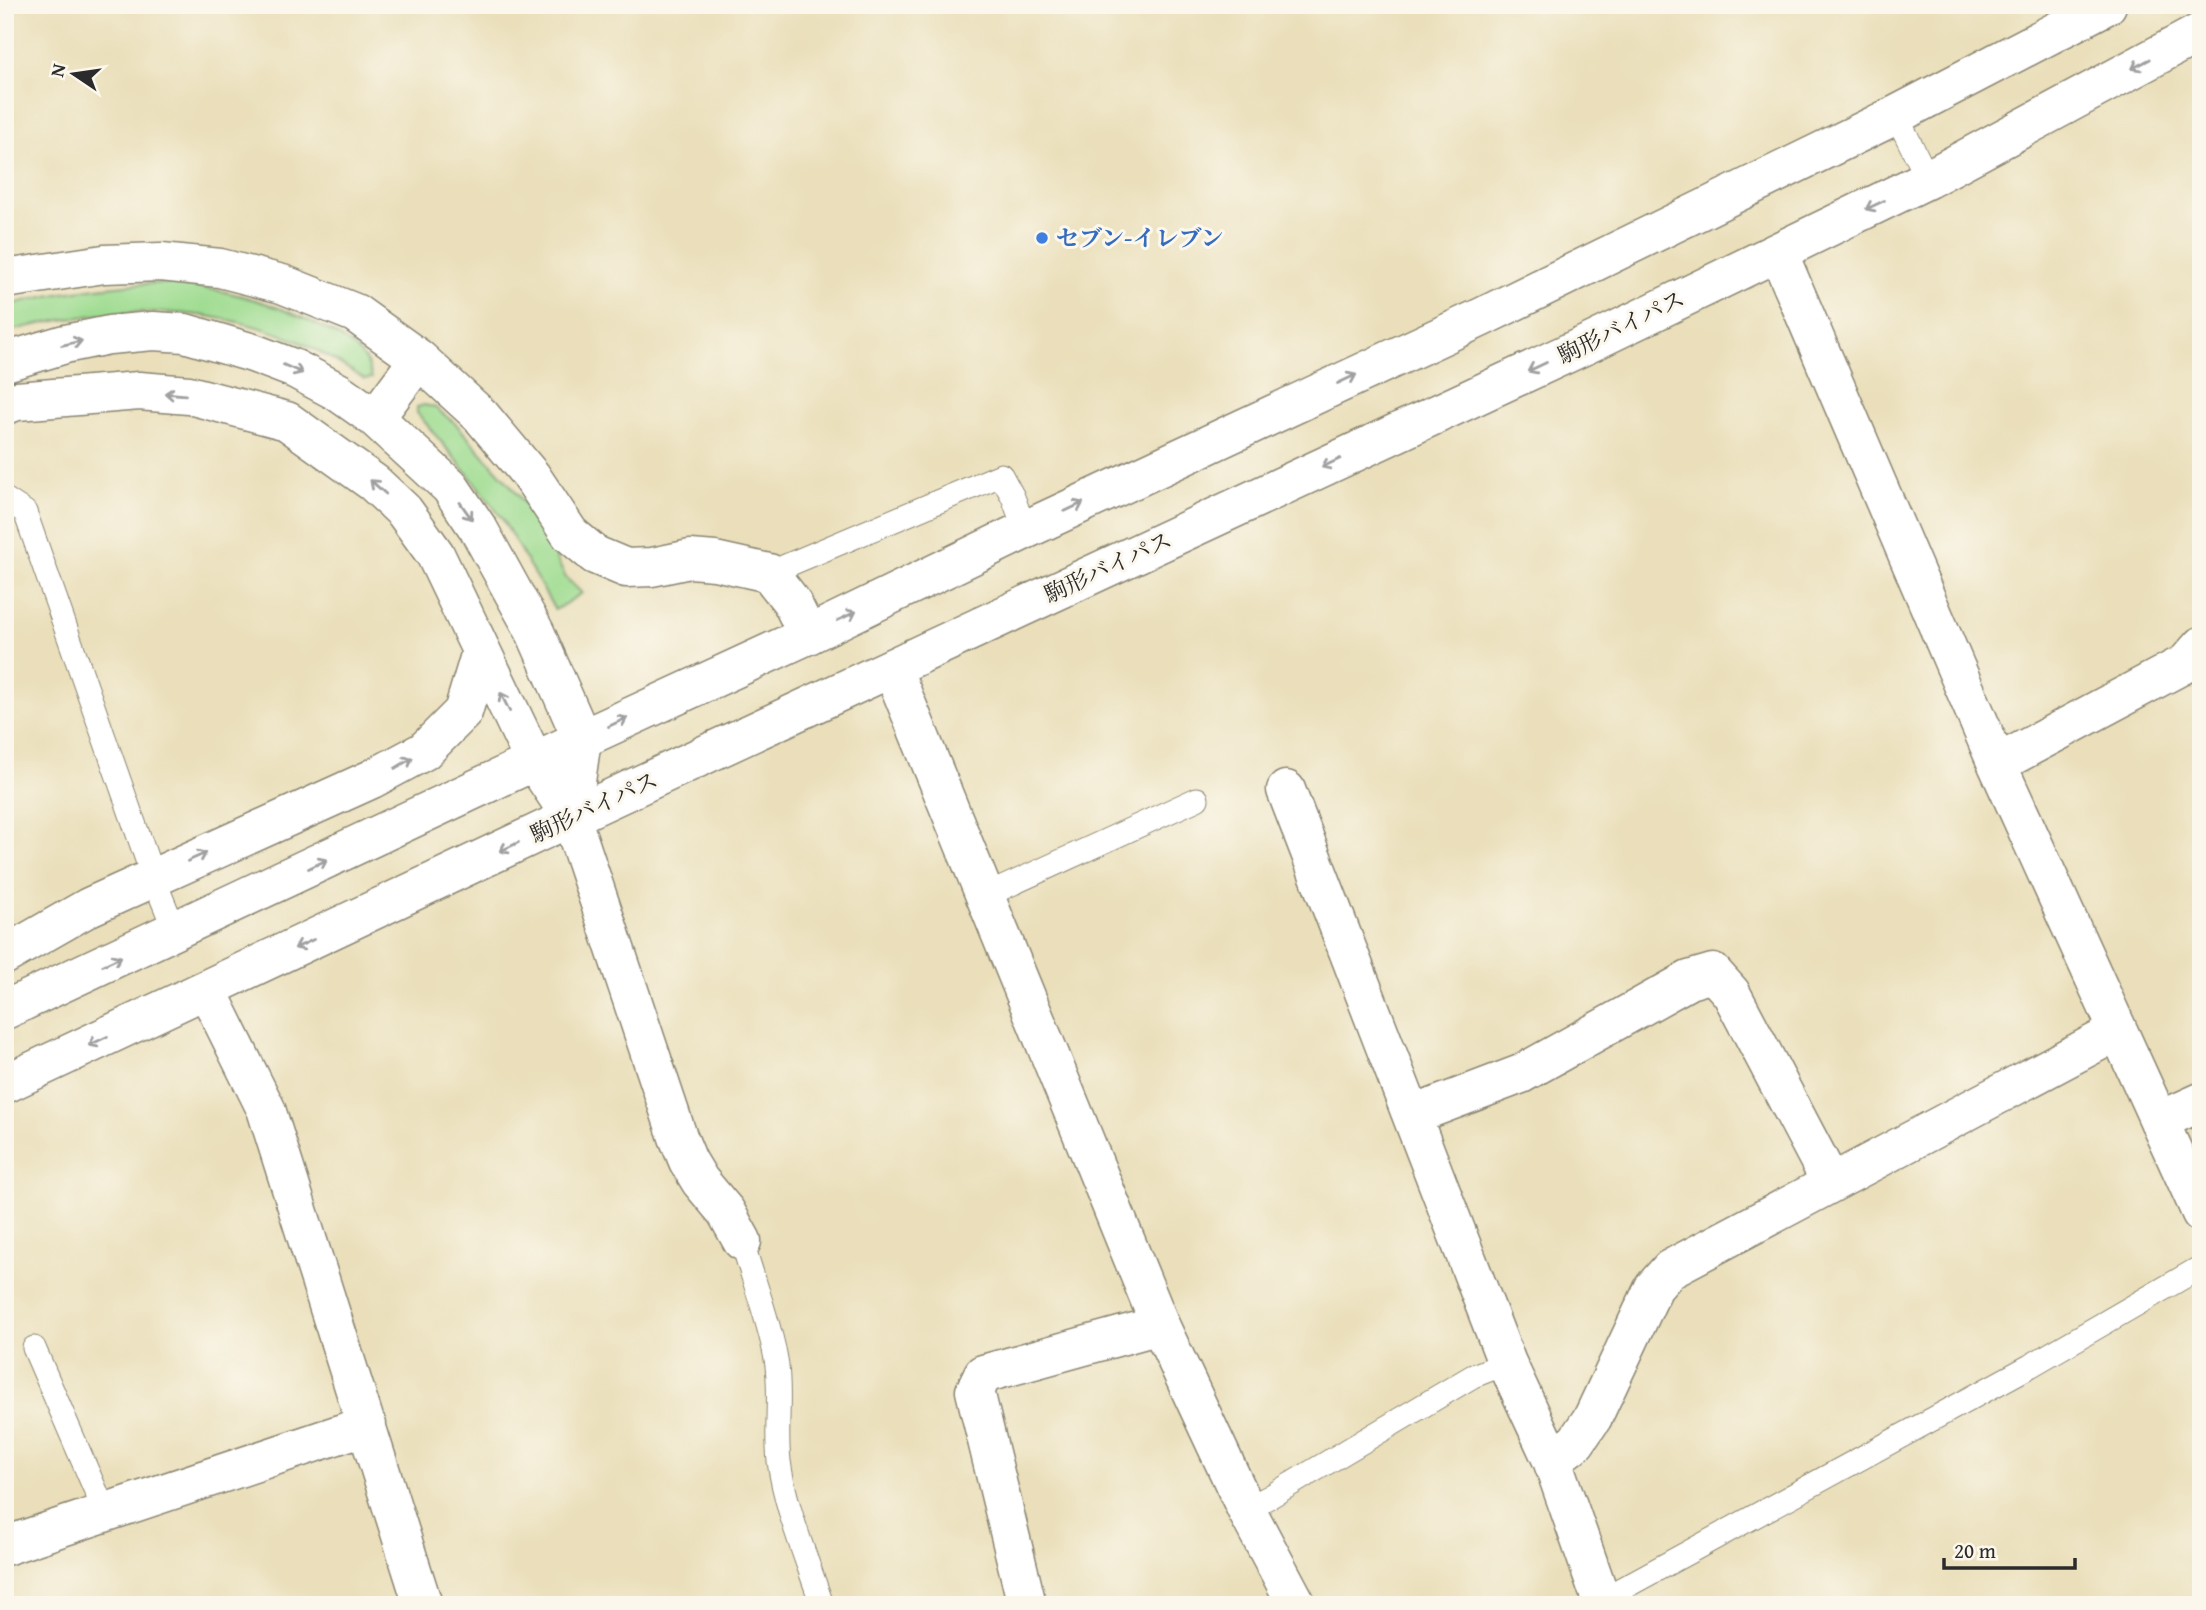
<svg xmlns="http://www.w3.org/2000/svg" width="2206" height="1610" viewBox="0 0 2206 1610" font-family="'Gentium Book Plus','Noto Serif JP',serif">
<rect width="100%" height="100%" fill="#fbf7ec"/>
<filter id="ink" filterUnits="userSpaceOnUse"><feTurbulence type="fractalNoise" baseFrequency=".0143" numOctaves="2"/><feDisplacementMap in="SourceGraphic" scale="14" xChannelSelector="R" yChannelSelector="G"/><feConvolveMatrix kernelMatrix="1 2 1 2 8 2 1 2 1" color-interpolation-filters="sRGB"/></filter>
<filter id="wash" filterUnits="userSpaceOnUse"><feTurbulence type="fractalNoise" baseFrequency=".00686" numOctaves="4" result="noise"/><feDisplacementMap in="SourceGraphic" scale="28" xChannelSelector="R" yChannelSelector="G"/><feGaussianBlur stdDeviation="1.57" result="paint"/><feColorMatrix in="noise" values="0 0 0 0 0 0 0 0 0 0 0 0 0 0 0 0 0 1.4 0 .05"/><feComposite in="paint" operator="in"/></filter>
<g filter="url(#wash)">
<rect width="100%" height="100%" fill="#eadfba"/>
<path fill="#9fdc91" stroke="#65845e" stroke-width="2" d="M165,283C186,286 208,288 229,293C265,301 341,328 364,358C369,364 370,370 372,378L365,379C343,366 320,350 295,340C198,301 105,307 5,332V306C58,292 110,284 165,283Z
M424,405L434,407L456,424L511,486L536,519L566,578L582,593L555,610L501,517L468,474L417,413V407Z"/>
</g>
<g filter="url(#ink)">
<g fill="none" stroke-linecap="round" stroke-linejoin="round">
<defs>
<path id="lane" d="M1896,115L1928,179
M5,499L25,512L153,877L175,931
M769,573L1001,475L1013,497L1025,530
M985,896L1197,799
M742,1241C753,1280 769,1320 776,1359C782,1393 775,1427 779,1461C785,1508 807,1559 822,1605
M34,1348L105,1512
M1246,1509L1271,1496L1473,1376L1507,1363
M1601,1600L2030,1366L2201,1267"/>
<path id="street" d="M1778,252L1997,764L2201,1213
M5,279L104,264L161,262L220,268L282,284L355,313L419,359L481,416L532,477L570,534L595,555L626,568L652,567L690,559L715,561L769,573L791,601L808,635
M375,418L419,359
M892,668L1160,1325L1246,1509L1297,1605
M1997,764L2186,663L2201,646
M1286,790L1507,1363L1552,1460L1603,1605
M571,817L678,1137L688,1161L700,1181L726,1212L742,1241
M207,990L266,1109L423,1605
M1413,1115L1521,1074L1689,980L1713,973L1731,993L1831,1183
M2159,1121L2201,1102
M1552,1460L1576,1442L1593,1417L1654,1287L1670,1269L2118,1031
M5,1546L367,1425
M1027,1605L975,1391L983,1374L1160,1325"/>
<path id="primary" d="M5,955L89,907L372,779L424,751L463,712L481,652
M5,1010L582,739L808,635L1025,530L1482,317L1896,115L2107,5
M5,1084L571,817L1594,341L1928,179L2201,32"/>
<path id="highway" d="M5,362L65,344L109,335L153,331L185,333L253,353L295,369L338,392L375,418L450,487L479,530L535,632L582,739L571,817
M5,405L17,401L139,391L189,395L287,421L374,483L404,511L435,554L535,763L571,817"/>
</defs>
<use href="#lane" stroke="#8a8572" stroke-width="25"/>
<use href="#street" stroke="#8a8572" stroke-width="41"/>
<use href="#primary" stroke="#8a8572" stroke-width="41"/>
<use href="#highway" stroke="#8a8572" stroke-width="41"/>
<use href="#lane" stroke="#fff" stroke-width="23"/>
<use href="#street" stroke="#fff" stroke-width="38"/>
<use href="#primary" stroke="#fff" stroke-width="38"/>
<use href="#highway" stroke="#fff" stroke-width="38"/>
</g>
<defs><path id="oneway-shaft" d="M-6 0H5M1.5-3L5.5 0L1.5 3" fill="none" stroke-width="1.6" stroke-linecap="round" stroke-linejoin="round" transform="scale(1.75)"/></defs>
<g stroke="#a0a0a0">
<use href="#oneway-shaft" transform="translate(2141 64) rotate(152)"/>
<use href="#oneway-shaft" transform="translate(1875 205) rotate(154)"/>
<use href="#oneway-shaft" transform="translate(72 343) rotate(-13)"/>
<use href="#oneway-shaft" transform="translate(1537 367) rotate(155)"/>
<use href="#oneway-shaft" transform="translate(293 369) rotate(24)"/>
<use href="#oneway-shaft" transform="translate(1347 379) rotate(-25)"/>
<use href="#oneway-shaft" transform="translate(175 394) rotate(-175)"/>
<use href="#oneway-shaft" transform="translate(1331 463) rotate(155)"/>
<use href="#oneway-shaft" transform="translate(378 487) rotate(-138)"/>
<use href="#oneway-shaft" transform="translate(1074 507) rotate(-25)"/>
<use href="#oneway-shaft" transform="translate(466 511) rotate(55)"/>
<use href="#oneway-shaft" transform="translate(847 616) rotate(-26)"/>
<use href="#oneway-shaft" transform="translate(505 702) rotate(-116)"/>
<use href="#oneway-shaft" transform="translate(618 722) rotate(-25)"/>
<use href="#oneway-shaft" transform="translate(404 763) rotate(-31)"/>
<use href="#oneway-shaft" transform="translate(509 847) rotate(154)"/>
<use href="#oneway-shaft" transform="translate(197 857) rotate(-24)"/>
<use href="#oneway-shaft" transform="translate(318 864) rotate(-25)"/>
<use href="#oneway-shaft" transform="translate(304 944) rotate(155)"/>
<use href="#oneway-shaft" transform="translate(112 961) rotate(-25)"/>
<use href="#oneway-shaft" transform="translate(98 1041) rotate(155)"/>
</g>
</g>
<circle fill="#3f7fe0" stroke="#fbf7ec" stroke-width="2.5" cx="1042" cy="238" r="7"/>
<g text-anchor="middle" stroke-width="6" stroke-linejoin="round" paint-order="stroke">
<g font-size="23" font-weight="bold" fill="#366cbe" stroke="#fbf7ec" text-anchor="start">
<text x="1056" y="246">セブン-イレブン</text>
</g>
<g font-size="23" fill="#2b2b2b" stroke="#fbf7ec">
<text transform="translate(1621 327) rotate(-26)" y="8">駒形バイパス</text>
<text transform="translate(1108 567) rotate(-25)" y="8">駒形バイパス</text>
<text transform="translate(594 807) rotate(-25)" y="8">駒形バイパス</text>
</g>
</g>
<rect width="2206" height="1610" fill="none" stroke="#fbf7ec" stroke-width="28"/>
<g transform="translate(74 74) rotate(283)" stroke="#fbf7ec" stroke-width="5" paint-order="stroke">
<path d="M0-5L12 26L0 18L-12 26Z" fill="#2b2b2b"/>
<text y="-10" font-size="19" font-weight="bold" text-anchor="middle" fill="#2b2b2b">N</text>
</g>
<path d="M1944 1558v10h131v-10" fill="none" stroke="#2b2b2b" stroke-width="3.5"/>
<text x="1954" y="1558" font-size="21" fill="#2b2b2b" stroke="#fbf7ec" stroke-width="5" paint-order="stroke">20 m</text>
</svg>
